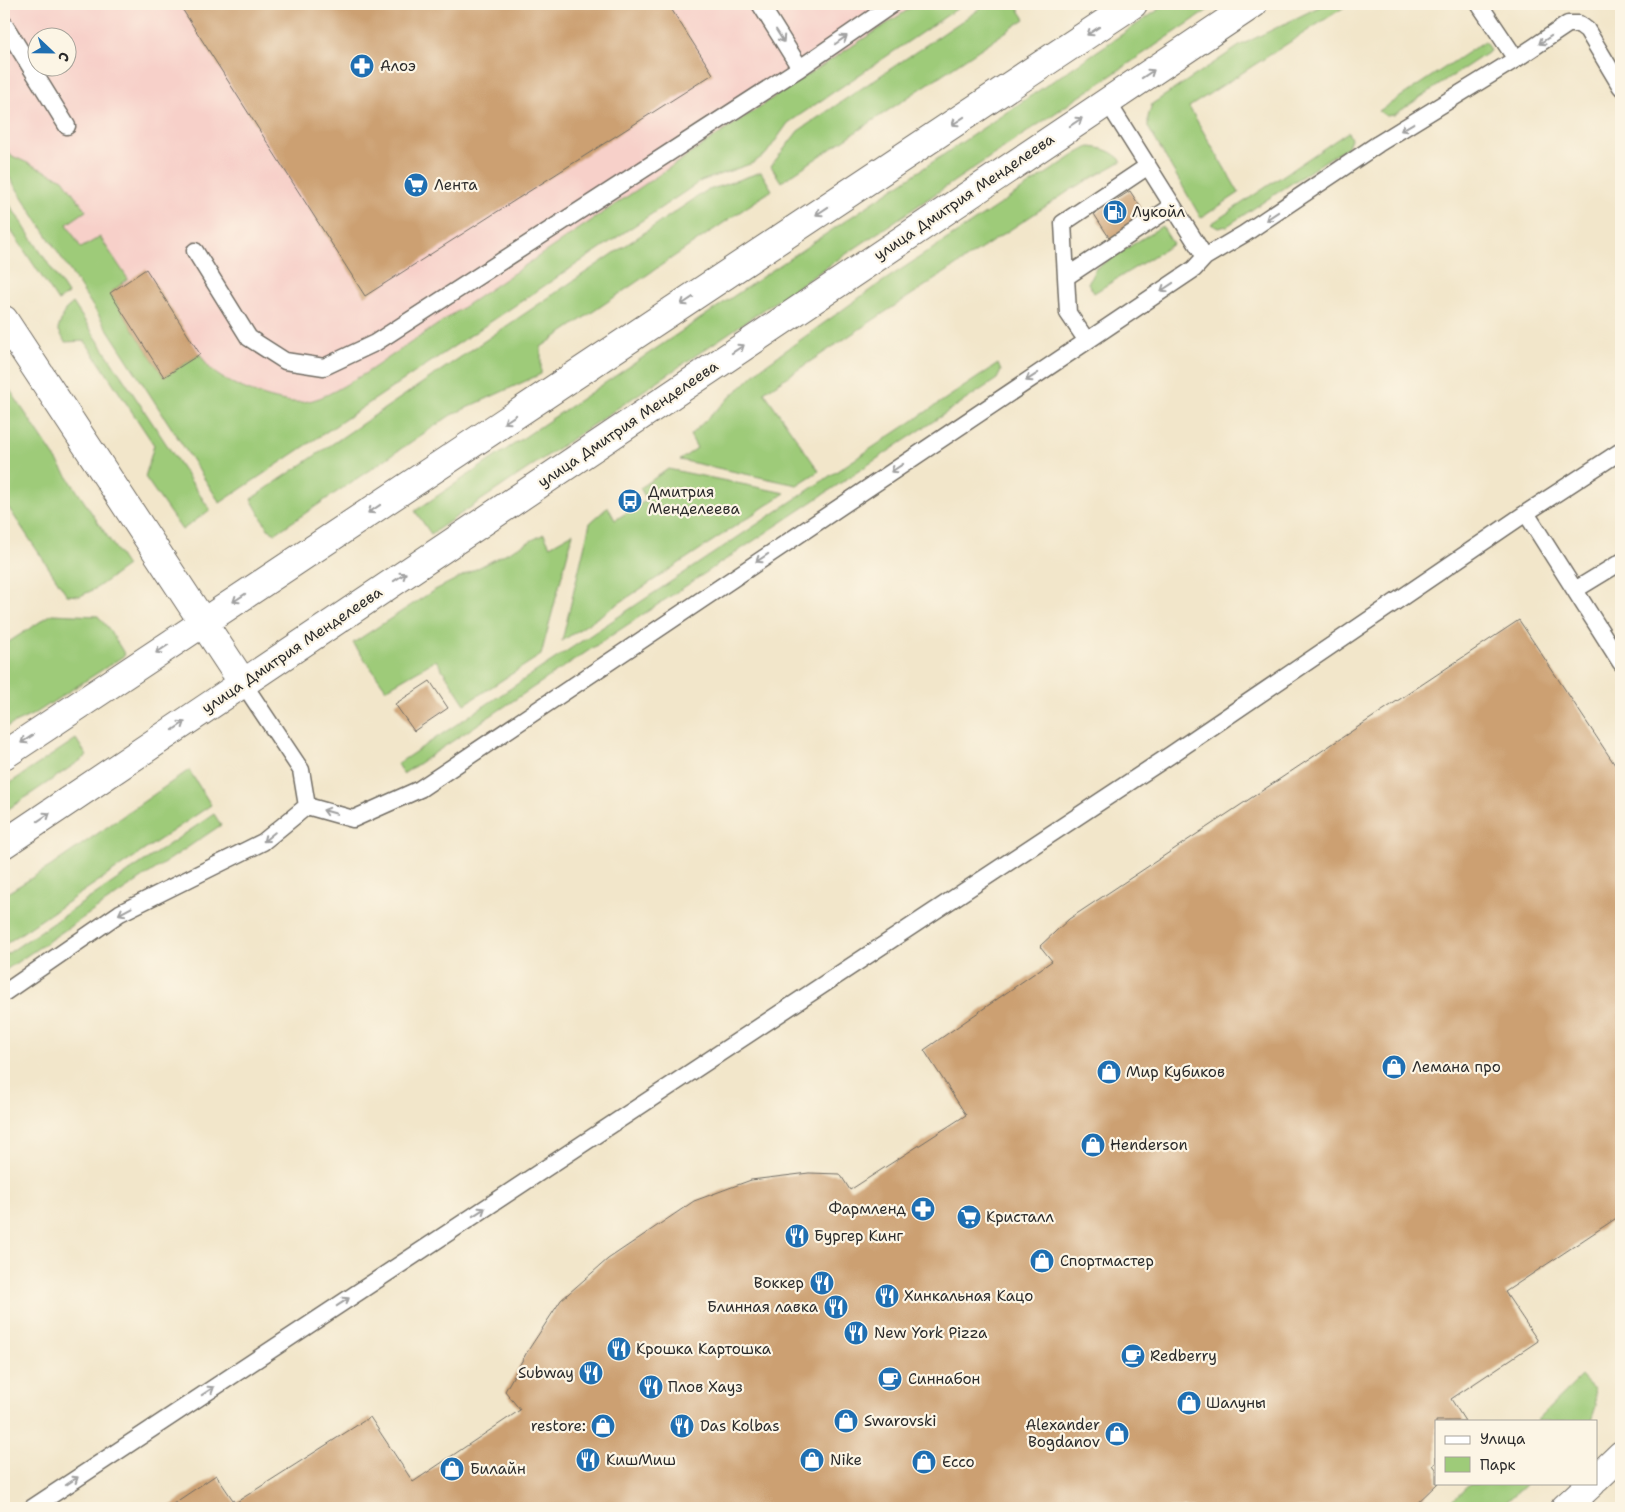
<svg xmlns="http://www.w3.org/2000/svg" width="1625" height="1512" viewBox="0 0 1625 1512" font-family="'Shantell Sans',sans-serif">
<rect width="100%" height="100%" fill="#fcf5e5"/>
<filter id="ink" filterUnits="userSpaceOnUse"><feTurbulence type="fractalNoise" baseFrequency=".02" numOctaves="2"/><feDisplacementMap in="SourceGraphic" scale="10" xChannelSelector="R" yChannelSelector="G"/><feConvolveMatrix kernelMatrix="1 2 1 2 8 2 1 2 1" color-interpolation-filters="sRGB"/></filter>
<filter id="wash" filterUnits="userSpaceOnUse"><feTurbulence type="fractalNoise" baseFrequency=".0096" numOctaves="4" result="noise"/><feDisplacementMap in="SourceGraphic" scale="20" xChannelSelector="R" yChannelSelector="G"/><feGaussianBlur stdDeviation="1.12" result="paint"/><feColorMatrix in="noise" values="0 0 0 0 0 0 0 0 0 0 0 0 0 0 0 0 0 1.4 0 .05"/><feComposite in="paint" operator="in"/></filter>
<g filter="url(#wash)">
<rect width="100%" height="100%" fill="#f2e6ca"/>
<path fill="#f7d0c9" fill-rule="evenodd" d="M4,4H956L221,500L4,168ZM38,38H68V68H38Z"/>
<path fill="#9ecb79" stroke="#647b52" d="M917,4H964L788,123L766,154L753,163L701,181L220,503L4,169V144L10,155L63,179L86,211L67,224L81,248L100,237L128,279L110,293L164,377L200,354C204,360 208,368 214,372C230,386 282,405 304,402C326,399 347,383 366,373L786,89Z
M987,4H1015L1025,19L781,182L771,166L798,131Z
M1167,4H1217L431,534L415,511Z
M1325,4H1349L1189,107L1239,193L1201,218L1148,127V117L1152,104L1241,45Z
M1485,41L1490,51L1394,115L1386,116L1379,111Z
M1348,132L1351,139L1348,146L1227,226L1218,228L1211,224Z
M1089,147C1103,148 1112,151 1122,161L1072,189L764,392L819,471L797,485L680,460L697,448L690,435L761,368L873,288L1076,154Z
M761,172L772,190L541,347V374L451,415L276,533L268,529L251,499L706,191Z
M4,196L68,294L58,301L4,220Z
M1162,226L1173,244L1094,293L1088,283L1096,268Z
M73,303L210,510L182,530L145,477L154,445L85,341L65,342L58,329L65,310Z
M998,364L1001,371L997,379L403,774L397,764Z
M4,381L127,566L95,589L80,596L67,595L4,501Z
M668,469L785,493L562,641L590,523L608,507L615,520L647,500L640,488Z
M573,533L541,655L465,704L436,660L386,689L353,643L433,591L544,534L550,546Z
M52,614L98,616L109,629L125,655L36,713L4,728V645Z
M76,739L87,756L4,812V787Z
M189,770L211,805L4,945V895L51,866Z
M214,814L221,825L4,971V956Z
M1581,1377L1594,1389L1596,1406L1591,1421H1536Z
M1471,1483H1527L1500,1508H1445Z"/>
<g id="blocks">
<path fill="#cca072" d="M179,4H668L713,74L365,296Z
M1130,191L1148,219L1112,242L1094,214Z
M146,269L200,354L164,377L110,293Z
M1519,620L1621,774V1215L1505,1292L1538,1341L1451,1399L1465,1421H1436V1463L1433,1465L1436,1469V1483H1438L1412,1508H167L216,1475L235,1503L370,1417L413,1482L520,1410L505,1391L527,1352L561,1300L608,1259L694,1201L751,1180L809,1173L840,1174L850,1190L966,1115L924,1050L1052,961L1040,946L1069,919Z
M430,681L448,708L414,731L395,704Z"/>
</g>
</g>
<g filter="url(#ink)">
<use href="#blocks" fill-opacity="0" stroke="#716c63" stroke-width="1"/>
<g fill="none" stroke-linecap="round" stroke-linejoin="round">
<defs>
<path id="service" d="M760,4L800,68
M1479,4L1516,59
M4,24L67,126
M1107,101L1205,257
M195,251L249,338L285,361L324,367L375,343L800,68L893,4
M1066,277L1063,223L1148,166
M1087,341L1068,313L1066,277L1173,206
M1526,513L1621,663
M1575,590L1621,562
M243,683L301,770L307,806
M307,806L353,819L420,789L1087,341L1194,269L1205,257L1244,234L1378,144L1516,59L1568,24H1579L1587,30L1621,87
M4,993L120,913L263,842L307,806
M32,1508L1172,754L1526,513L1621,451"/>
<path id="minor" d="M4,320L243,683
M1596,1479L1621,1455
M1565,1508L1592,1483"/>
<path id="tertiary" d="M4,755L1133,4
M4,844L1253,4"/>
</defs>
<use href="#service" stroke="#716c63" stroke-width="19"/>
<use href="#minor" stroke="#716c63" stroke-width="30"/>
<use href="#tertiary" stroke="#716c63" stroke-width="30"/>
<use href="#service" stroke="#fff" stroke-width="16"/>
<use href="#minor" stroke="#fff" stroke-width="28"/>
<use href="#tertiary" stroke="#fff" stroke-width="28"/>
</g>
<defs><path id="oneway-shaft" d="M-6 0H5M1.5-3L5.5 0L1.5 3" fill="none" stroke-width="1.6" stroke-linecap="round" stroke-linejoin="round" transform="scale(1.25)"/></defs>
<g stroke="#a0a0a0">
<use href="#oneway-shaft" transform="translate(1093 31) rotate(146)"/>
<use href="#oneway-shaft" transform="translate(780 36) rotate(58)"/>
<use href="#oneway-shaft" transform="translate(841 40) rotate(-35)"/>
<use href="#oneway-shaft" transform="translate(1545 40) rotate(146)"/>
<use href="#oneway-shaft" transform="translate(1148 74) rotate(-34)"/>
<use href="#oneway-shaft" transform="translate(958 121) rotate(146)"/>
<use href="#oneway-shaft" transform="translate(1076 122) rotate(-34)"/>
<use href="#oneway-shaft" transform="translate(1407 127) rotate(149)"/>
<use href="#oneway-shaft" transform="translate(822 211) rotate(146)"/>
<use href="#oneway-shaft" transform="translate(1272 216) rotate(146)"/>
<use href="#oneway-shaft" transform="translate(1167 287) rotate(146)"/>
<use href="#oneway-shaft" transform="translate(687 301) rotate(146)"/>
<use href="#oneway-shaft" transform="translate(738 349) rotate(-34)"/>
<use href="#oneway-shaft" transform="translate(1032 377) rotate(147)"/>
<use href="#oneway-shaft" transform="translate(510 419) rotate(146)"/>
<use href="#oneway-shaft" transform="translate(897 468) rotate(146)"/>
<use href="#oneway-shaft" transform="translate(374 509) rotate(146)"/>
<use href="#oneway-shaft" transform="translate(762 558) rotate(146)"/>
<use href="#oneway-shaft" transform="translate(400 577) rotate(-34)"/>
<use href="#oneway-shaft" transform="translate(239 598) rotate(146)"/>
<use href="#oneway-shaft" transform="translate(162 649) rotate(146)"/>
<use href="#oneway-shaft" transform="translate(179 726) rotate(-34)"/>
<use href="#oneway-shaft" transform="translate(27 739) rotate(146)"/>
<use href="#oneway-shaft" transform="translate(330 812) rotate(-164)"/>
<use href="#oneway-shaft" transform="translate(44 817) rotate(-34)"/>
<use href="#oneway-shaft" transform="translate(269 837) rotate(141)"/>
<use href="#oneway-shaft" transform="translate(125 911) rotate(152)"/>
<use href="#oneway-shaft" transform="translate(479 1212) rotate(-33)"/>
<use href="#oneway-shaft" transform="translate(343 1302) rotate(-33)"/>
<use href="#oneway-shaft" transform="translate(208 1391) rotate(-33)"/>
<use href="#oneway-shaft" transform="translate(72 1481) rotate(-34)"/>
</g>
</g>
<defs>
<symbol id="pharmacy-disc" viewBox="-11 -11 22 22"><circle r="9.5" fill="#1f6fb2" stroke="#fcf5e5"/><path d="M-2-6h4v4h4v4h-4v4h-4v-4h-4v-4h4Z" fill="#fff"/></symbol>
<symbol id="supermarket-disc" viewBox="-11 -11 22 22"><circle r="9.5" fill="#1f6fb2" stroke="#fcf5e5"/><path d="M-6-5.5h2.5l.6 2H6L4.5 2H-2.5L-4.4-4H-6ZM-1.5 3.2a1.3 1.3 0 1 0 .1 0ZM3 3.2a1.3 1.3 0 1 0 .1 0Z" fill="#fff"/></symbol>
<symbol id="fuel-disc" viewBox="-11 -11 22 22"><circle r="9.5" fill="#1f6fb2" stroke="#fcf5e5"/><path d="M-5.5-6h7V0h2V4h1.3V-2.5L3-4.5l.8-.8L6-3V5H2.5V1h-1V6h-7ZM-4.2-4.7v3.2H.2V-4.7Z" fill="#fff"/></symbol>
<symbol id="bus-disc" viewBox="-11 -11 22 22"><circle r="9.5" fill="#1f6fb2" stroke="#fcf5e5"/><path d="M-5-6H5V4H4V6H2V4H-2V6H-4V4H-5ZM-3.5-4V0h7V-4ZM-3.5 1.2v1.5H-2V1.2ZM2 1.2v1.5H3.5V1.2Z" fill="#fff"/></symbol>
<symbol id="shop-disc" viewBox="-11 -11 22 22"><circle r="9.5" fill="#1f6fb2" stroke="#fcf5e5"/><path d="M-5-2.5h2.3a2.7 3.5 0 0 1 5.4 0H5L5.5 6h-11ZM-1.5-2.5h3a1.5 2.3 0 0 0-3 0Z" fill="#fff"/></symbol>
<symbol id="restaurant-disc" viewBox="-11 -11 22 22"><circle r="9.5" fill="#1f6fb2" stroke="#fcf5e5"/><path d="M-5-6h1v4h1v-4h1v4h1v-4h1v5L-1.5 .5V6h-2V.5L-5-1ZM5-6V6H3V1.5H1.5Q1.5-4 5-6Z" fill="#fff"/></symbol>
<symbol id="cafe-disc" viewBox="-11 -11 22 22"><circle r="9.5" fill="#1f6fb2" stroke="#fcf5e5"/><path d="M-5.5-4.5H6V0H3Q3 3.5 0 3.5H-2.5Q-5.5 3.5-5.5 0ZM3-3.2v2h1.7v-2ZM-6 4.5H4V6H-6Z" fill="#fff"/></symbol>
</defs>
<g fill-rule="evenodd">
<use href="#pharmacy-disc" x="348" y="52" width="28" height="28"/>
<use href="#supermarket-disc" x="402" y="171" width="28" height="28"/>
<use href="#fuel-disc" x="1101" y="198" width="28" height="28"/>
<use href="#bus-disc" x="616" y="487" width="28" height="28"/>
<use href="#shop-disc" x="1380" y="1053" width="28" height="28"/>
<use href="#shop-disc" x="1095" y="1058" width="28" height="28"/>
<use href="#shop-disc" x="1079" y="1131" width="28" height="28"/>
<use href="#pharmacy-disc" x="909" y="1195" width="28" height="28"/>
<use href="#supermarket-disc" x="955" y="1203" width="28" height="28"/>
<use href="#restaurant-disc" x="783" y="1222" width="28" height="28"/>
<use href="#shop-disc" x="1028" y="1247" width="28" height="28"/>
<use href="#restaurant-disc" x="808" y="1269" width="28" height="28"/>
<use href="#restaurant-disc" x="873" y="1282" width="28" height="28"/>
<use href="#restaurant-disc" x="822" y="1293" width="28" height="28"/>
<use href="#restaurant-disc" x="842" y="1319" width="28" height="28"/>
<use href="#restaurant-disc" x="605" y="1335" width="28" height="28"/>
<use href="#cafe-disc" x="1119" y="1342" width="28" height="28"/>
<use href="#restaurant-disc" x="577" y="1359" width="28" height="28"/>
<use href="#cafe-disc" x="876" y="1365" width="28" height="28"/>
<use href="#restaurant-disc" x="637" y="1373" width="28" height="28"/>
<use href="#shop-disc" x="1175" y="1389" width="28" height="28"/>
<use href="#shop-disc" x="832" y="1407" width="28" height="28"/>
<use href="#shop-disc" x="589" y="1412" width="28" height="28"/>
<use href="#restaurant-disc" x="668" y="1412" width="28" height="28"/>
<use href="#shop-disc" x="1103" y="1420" width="28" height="28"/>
<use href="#restaurant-disc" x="574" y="1446" width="28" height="28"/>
<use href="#shop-disc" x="798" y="1446" width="28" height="28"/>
<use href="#shop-disc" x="910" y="1448" width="28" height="28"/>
<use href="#shop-disc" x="438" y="1455" width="28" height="28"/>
</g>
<g text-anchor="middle" stroke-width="4.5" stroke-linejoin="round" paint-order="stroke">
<g font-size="15" fill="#2b2b2b" stroke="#fcf5e5" text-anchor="start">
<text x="380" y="71">Алоэ</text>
<text x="434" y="190">Лента</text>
<text x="1132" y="217">Лукойл</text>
<text x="648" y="497">Дмитрия<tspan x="648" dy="17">Менделеева</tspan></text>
<text x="1412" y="1072">Лемана про</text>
<text x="1126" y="1077">Мир Кубиков</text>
<text x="1110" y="1150">Henderson</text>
<text x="906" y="1214" text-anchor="end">Фармленд</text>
<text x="986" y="1222">Кристалл</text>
<text x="814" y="1241">Бургер Кинг</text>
<text x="1060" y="1266">Спортмастер</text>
<text x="804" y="1288" text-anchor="end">Воккер</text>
<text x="904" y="1301">Хинкальная Кацо</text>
<text x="818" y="1312" text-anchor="end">Блинная лавка</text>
<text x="874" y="1338">New York Pizza</text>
<text x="636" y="1354">Крошка Картошка</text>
<text x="1150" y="1361">Redberry</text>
<text x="574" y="1378" text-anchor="end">Subway</text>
<text x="908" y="1384">Синнабон</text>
<text x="668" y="1392">Плов Хауз</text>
<text x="1206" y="1408">Шалуны</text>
<text x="864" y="1426">Swarovski</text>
<text x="1100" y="1430" text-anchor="end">Alexander<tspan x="1100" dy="17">Bogdanov</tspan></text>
<text x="586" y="1431" text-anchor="end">restore:</text>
<text x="700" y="1431">Das Kolbas</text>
<text x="606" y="1465">КишМиш</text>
<text x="830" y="1465">Nike</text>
<text x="942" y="1467">Ecco</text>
<text x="470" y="1474">Билайн</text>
</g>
<g font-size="15" fill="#2b2b2b" stroke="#fcf5e5">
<text transform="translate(964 197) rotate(-34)" y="5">улица Дмитрия Менделеева</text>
<text transform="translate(628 424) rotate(-34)" y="5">улица Дмитрия Менделеева</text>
<text transform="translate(292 650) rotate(-34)" y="5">улица Дмитрия Менделеева</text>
</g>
</g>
<rect width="1625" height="1512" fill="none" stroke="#fcf5e5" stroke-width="20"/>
<rect x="1435" y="1420" width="162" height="65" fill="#fcf5e5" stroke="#a8a49b"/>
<rect x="1445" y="1436" width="25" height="8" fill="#ffffff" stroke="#a8a49b"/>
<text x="1480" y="1444" font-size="15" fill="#2b2b2b">Улица</text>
<rect x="1445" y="1457" width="25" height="15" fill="#9ecb79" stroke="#a8a49b"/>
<text x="1480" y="1470" font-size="15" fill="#2b2b2b">Парк</text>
<g transform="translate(52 52) rotate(112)"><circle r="24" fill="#fcf5e5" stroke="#a8a49b"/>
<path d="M0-4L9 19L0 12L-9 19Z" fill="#1f6fb2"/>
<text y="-8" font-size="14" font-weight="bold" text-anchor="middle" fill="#2b2b2b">С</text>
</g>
</svg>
